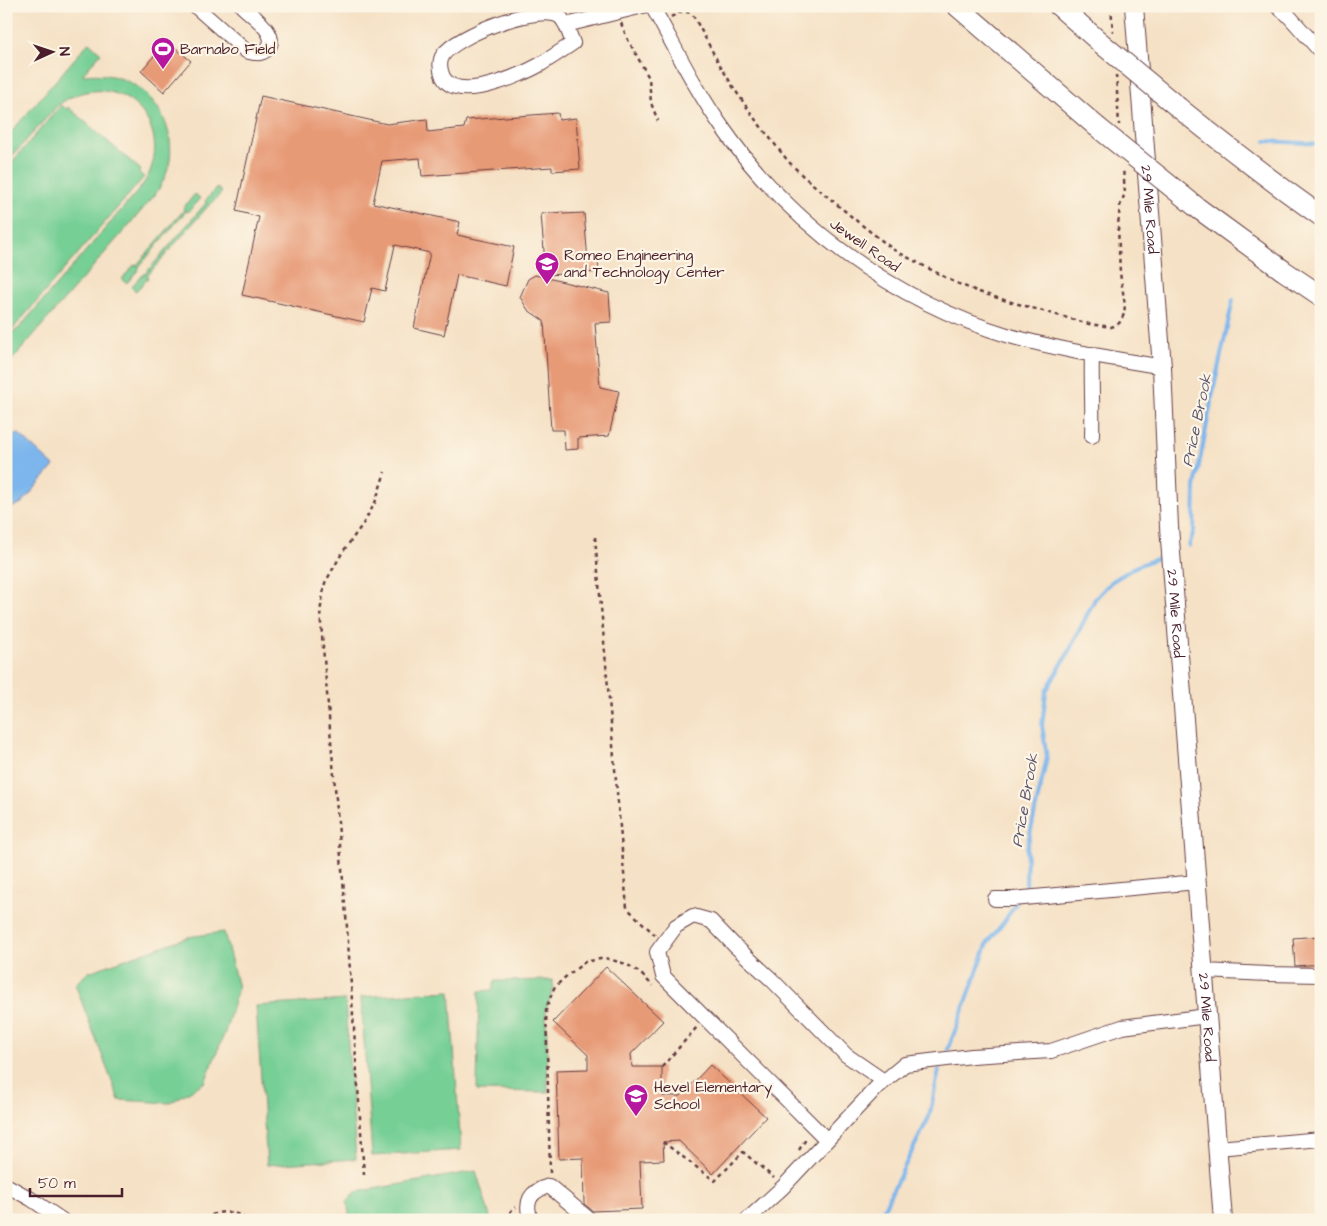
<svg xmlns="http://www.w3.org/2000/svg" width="1327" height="1226" viewBox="0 0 1327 1226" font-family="'Architects Daughter',sans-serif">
<rect width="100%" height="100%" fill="#fcf5e5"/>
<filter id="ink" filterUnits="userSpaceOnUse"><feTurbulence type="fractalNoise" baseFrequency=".02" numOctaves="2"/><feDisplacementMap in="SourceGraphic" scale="10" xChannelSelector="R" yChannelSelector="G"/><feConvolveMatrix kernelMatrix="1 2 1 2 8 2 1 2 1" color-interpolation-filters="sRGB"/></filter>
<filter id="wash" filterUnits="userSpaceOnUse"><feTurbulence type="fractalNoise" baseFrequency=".0096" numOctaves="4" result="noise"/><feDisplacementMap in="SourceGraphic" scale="20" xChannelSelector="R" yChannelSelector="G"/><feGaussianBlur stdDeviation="1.12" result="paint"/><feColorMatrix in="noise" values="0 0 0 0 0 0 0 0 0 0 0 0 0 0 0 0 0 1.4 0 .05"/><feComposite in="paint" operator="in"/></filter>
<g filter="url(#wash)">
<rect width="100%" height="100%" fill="#f5e1c5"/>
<path fill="#76cf95" stroke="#607760" d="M89,42L101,53L82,75C94,74 105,74 116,77C152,87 175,124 170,160C168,173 162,184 155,195L6,367V337L19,328L142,186C183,127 116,60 57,106L6,163V138Z
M61,105L66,109L68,107L141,170L139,173L144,177L12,330L7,326L6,327V169Z
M217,188L222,192L210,205H209L147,276L148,278L136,291L131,287L143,274H145L206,203L205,201Z
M195,194L200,198L188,212L186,211L138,268L139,269L127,283L122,279L134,265L136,266L184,210L183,208Z
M224,932L238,988L225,1032L205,1082L170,1103L119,1100L75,984L89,972L188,937Z
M552,980L554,988L546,1009L548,1092L477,1091L479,991L492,990L495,981Z
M450,991L461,1150L372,1156L361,997Z
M345,1000L356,1159L267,1165L256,1006Z
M476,1171L491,1220H350L347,1201L356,1192Z"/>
<path fill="#7bb6ed" stroke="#626a8c" d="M6,434H19L54,466L22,503L6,510Z"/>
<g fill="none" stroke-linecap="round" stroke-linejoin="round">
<path stroke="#7bb6ed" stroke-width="4" d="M1266,141L1321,144
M1189,546L1194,530L1195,487L1213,392L1233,300
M1021,895L1026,888L1027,848L1047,757L1042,726L1046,691L1067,655L1095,599L1111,582L1137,566L1161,557
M948,1049L966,1002L988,942L1004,922L1016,903
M878,1220L929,1117L939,1070"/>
</g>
<g id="blocks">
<path fill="#e79a76" d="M167,41L191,61L164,92L141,71Z
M261,96L387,124L427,119L428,132L464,128L466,120L558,113L559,120L576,118L580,169L552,171V167L422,176L420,158L382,161L373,203L460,222L457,235L514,247L506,286L457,275L444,335L414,328L430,253L395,245L385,291L372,288L364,322L242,295L259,217L236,211Z
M563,212V214L584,213L588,261L598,260L599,272L546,275L541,214Z
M535,275L609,293L611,322L595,323L600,387L619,391L609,436L578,438V449L565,450L564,430H551L544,321L528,310L520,297L528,279Z
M1321,936V964L1295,966L1293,938Z
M606,967L663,1021L631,1054L632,1067H662V1096H681L710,1065L766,1117L713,1174L679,1141L663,1142L664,1160L640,1161L642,1209L593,1211L584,1204L583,1158L559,1159L556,1070L588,1069V1055L553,1022Z"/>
</g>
</g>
<g filter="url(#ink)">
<use href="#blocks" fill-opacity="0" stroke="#643c42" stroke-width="1"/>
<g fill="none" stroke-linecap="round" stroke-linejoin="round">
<defs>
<path id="minor" d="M195,6L246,51C253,53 260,55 266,50C283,36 251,15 242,6
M652,6C675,47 695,89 722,127C791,226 894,301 1010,336C1059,350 1111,358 1162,367
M1277,6L1288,15L1321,52
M566,25C564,22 562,18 559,16C537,4 457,35 443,55C439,61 440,70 443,77C457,104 522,75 541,64C552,57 563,50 573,43L566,25L643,6
M1092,354C1091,381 1093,408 1092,436
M995,899H1013L1197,882
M1204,971L1268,974L1321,975
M827,1140L663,976L657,952L676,926L693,916L711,921L734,945L772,980L846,1055L884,1081
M1217,1148L1321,1139
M6,1185L31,1199L62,1220
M531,1220C524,1202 530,1191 549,1186L590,1220
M747,1220L783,1187L875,1089L905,1064L972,1056L1051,1051L1122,1027L1207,1016"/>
<g id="major">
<path id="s1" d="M1134,6L1162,367L1169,527L1223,1220"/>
</g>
<path id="highway" d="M957,6L1096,126
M1059,6L1102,44
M1179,108C1225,145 1272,182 1321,216
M1199,209L1284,271L1321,296"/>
</defs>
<use href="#minor" stroke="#643c42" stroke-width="16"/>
<use href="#major" stroke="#643c42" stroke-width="20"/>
<use href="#highway" stroke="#643c42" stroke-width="22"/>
<path stroke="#643c42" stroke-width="2.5" stroke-dasharray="4 4" stroke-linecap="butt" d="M1111,6L1113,32
M671,17C679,12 685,9 693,15L717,60L735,90L755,119L788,161L803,176L858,222L894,250L954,282L979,292L1004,300L1089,324L1111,327L1117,325L1121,321L1124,314L1125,305L1120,273L1118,225L1120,206L1125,193L1123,168
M621,23L627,38L649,78L651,103L658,121
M1116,75L1119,125
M595,537L627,908L655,935
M662,1067L697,1027
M663,1142L715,1181L743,1152L774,1178
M799,1150L806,1139L805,1137
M550,1173L546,1009L554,988L563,979L585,962L605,958L626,964L639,972L653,986
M364,1175L347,927L320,612L325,583L342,553L363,524L375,503L385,472
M205,1220C216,1209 236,1210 247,1220
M506,1220L511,1211L516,1207"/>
<use href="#minor" stroke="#fff" stroke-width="14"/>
<use href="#major" stroke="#fff" stroke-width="18"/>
<use href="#highway" stroke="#fff" stroke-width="20"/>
<defs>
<path id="highway-bridge" d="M1102,44L1179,108
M1096,126L1199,209"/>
</defs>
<use href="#highway-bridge" stroke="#643c42" stroke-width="22" stroke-linecap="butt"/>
<use href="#highway-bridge" stroke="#fff" stroke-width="20"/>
</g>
</g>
<defs>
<symbol id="stadium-pin" viewBox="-11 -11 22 30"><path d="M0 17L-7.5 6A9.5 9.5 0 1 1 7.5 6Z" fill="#b5179e" stroke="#fcf5e5"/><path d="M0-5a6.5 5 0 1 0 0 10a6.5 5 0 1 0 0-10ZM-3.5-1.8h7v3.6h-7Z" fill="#fff"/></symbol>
<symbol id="school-pin" viewBox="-11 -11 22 30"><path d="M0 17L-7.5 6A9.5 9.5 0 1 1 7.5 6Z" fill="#b5179e" stroke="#fcf5e5"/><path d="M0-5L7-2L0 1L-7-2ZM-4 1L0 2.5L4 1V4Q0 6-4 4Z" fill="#fff"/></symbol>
</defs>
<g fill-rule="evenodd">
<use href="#stadium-pin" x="149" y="35" width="28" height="38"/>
<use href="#school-pin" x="533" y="250" width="28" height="38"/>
<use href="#school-pin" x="622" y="1082" width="28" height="38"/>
</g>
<g text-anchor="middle" stroke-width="4.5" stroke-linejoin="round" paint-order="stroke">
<g font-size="15" fill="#4a1f2b" stroke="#fcf5e5" text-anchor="start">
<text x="180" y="54">Barnabo Field</text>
<text x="564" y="260">Romeo Engineering<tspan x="564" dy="17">and Technology Center</tspan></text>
<text x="654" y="1092">Hevel Elementary<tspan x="654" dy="17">School</tspan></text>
</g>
<g font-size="15" fill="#4a1f2b" stroke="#fcf5e5">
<text dy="5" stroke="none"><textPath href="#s1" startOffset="204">29 Mile Road</textPath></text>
<text transform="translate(865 245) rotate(35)" y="5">Jewell Road</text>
<text dy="5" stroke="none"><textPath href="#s1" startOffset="609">29 Mile Road</textPath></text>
<text dy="5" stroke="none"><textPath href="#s1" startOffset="1014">29 Mile Road</textPath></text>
</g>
<g font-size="16" font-style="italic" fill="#5b546f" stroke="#fcf5e5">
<text transform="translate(1196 420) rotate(-78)" y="6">Price Brook</text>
<text transform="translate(1024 800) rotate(-80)" y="6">Price Brook</text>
</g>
</g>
<rect width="1327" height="1226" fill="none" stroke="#fcf5e5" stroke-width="25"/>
<g transform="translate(52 52) rotate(87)" stroke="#fcf5e5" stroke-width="4" paint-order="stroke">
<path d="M0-4L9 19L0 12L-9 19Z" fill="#4a1f2b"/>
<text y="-8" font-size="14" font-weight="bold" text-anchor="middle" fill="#4a1f2b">N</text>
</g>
<path d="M30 1188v8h92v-8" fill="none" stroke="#4a1f2b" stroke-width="2.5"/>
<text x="38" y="1188" font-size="15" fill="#4a1f2b" stroke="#fcf5e5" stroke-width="4" paint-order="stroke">50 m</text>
</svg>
